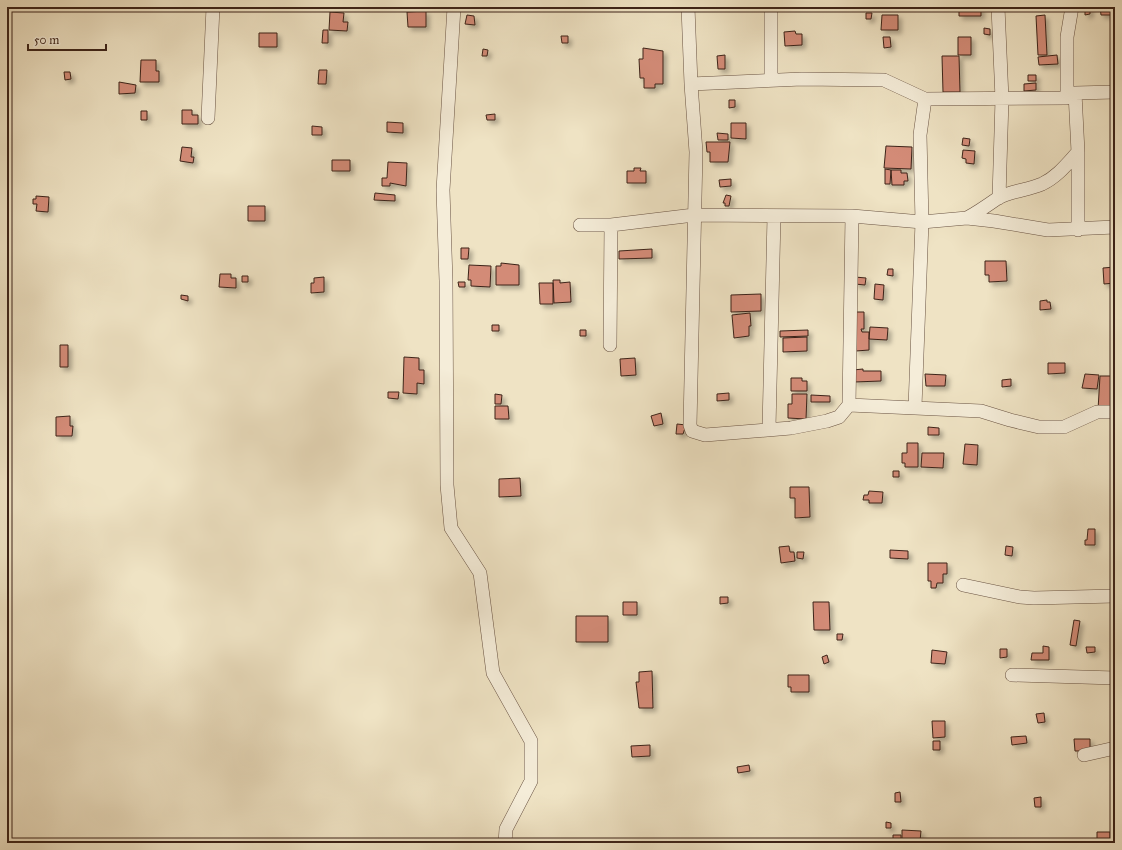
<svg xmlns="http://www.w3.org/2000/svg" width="1122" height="850" viewBox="0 0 1122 850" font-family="'IM FELL Great Primer',serif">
<defs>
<filter id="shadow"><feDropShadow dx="3.5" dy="3.5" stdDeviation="2" flood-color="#0004"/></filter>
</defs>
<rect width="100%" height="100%" fill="#efe3c4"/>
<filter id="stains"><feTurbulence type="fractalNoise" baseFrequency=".005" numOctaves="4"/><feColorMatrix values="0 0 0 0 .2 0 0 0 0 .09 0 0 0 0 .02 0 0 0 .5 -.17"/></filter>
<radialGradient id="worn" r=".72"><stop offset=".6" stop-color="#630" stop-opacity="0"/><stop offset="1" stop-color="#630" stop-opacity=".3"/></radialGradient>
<path fill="#d38b77" stroke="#3c2318" filter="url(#shadow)" d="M959,7H981V16H959Z
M1085,7H1090V14L1085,15Z
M1100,7H1115V15H1101Z
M426,11V27H408L407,12Z
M330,12L344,13L343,22H348L347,31L329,30Z
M866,13H872L871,19H866Z
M467,15L474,16L475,25L465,24Z
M882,15H898V30H881Z
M1045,15L1047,55H1038L1036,16Z
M984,28L990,29V35L984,34Z
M323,30H328V43H322Z
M795,31L796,34H802V45L785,46L784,32Z
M259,33H277V47H259Z
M561,36H568V43H562Z
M883,37H890L891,47L884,48Z
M958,37H971V55H958Z
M643,48L663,51V84H655V88H644V78H640L639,59H643Z
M483,49L488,50L487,56H482Z
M725,55V69H718L717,56Z
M1057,55L1058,64L1039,65L1038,57Z
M942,56H959L960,92H943Z
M141,60H156V71H159V82H140Z
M319,70H327L326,84H318Z
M64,72H70L71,79L65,80Z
M1028,75H1036V81H1028Z
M119,82L136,85L135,93L119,94Z
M1036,83V90L1024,91V84Z
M729,100H735V107L729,108Z
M182,110H192V115H198V124H182Z
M141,111H147V120H141Z
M495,114V120H487L486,115Z
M387,122L403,123V133L387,132Z
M731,123H746V139L731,138Z
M312,126L322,127V135H312Z
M717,133L728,134V140H718Z
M963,138L970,139L969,146L962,145Z
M706,142H730L728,162H710V152H707Z
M886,146L912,147L911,169L884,168Z
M182,147L192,148L191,157H194L193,163L180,161Z
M963,150L975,151L974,164L966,163V159L962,158Z
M332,160H350V171H332Z
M388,162L407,163L406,186L390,183V186H382V178H387Z
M634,168H641L640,171H646V183H627V171H634Z
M885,169L891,170L890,184H885Z
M891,170H901V173H907L908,181H904V185H892Z
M731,179V186L720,187L719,180Z
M375,193L395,195V201L374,200Z
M726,195L731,196L729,206H725V203H723Z
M36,196L49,197L48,212L36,211L37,204H33V199H36Z
M248,206H265V221H248Z
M461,248H469L468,259H461Z
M652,249V258L619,259V251Z
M985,261H1006L1007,281L989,282V275H985Z
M501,263L519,265V285H496V266H501Z
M469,265L491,266L490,287L471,286V280H468Z
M1115,267V283L1104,284L1103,268Z
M888,269H893V276L887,275Z
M220,274H231V278H236V288L219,287Z
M242,276H248V282H242Z
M324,277V292L311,293V283H314V278Z
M855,277L866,278L865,285L855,284Z
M553,280H560V283L570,282L571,302L554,303Z
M458,282H465V287H459Z
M539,283H553V304H540Z
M875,284L884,285L883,300L874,299Z
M761,294V311L731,312V295Z
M181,295L188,296V301L181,299Z
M1047,300V302H1050L1051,309L1040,310V301Z
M855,312H864V329H861L862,332H869V350L856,351Z
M750,313L751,326H749V336L734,338L732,315Z
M492,325H499V331H492Z
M870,327L888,328L887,340L869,339Z
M580,330H586V336H580Z
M808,330V336L780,337V331Z
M807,337V351L783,352V338Z
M60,345H68V367H60Z
M404,357L419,358V370H424V384L417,383V394L403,393Z
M635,358L636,375L621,376L620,359Z
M1048,363H1065V373L1048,374Z
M863,369V371H881V381L854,382L853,370Z
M925,374L946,375L945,386H926Z
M1085,374L1099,375L1097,389L1082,388Z
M1100,376H1115L1113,411L1098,410Z
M791,378H802V381H807V391H791Z
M1011,379V386L1002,387V380Z
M388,392H399L398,399L388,398Z
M729,393V400L717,401V394Z
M495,394L502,395L501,404H495Z
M792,394H807L806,419L788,418V404H792Z
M811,395L830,396V402H811Z
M495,406H508L509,419H495Z
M661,413L663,424L654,426L651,416Z
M70,416V426H73L72,436H56V417Z
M677,424L686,425L683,434H676Z
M1112,426H1115V440H1111Z
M928,427L939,428V435H928Z
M907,443H918V467H905V463H902V453H907Z
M965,444L978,445L977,465L963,464Z
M922,453H944L943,468L921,467Z
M893,471H899V477H893Z
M520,478L521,496L499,497V479Z
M790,487H809L810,517L795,518V498H790Z
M869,491L883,492L882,503H869V500H863L864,495H868Z
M1088,529H1095V545H1085V540H1087Z
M789,546L790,552H794L795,561L781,563L779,547Z
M1006,546L1013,547L1012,556L1005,555Z
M890,550L908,551V559L890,558Z
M797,552H804L803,559L797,558Z
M928,563H947V574H943V583H937L936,588H931V581H928Z
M720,597H728V603L720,604Z
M623,602H637V615H623Z
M813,602H829L830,630H814Z
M576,616H608V642H576Z
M1074,620L1080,621L1076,646L1070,645Z
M837,634H843L842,640H837Z
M1043,646L1049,647V660H1031L1032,653H1043Z
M1086,647H1095V652L1087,653Z
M1000,649H1007V657L1000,658Z
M932,650L947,652L945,664L931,663Z
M827,655L829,662L824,664L822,657Z
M652,671L653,708H639L636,682H639V672Z
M788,675H809V692H791V687H788Z
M1044,713L1045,722L1038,723L1036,714Z
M932,721H945V737L933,738Z
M1026,736L1027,743L1012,745L1011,737Z
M1074,739H1090V751H1075Z
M933,741H940V750H933Z
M650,745V756L632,757L631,746Z
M749,765L750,771L738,773L737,767Z
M900,792L901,802H895V793Z
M1041,797V807H1035L1034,798Z
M886,822L891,823V828H886Z
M902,830L921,831L920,841H902Z
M1097,832H1110V839H1097Z
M893,835H901V843H893Z"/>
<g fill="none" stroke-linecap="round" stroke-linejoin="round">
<defs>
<path id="minor" d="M454,7L443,190L446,281L447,485L451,528L480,573L493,673L531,741V781L506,829L505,843
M688,7L691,84L802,79L884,80L925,99L1067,98L1075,93L1115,92
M998,7L1002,99L999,198
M771,80V7
M691,84L696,152L690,425L692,431L705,435L791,428L827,421L839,417L849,405L981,411L1010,420L1039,427H1064L1097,412H1115
M1075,93L1078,152V230
M1067,98V37L1072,7
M208,118L213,7
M967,218C978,212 988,205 998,198C1011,191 1028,190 1042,184C1057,177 1067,164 1078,152
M580,225H611L694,215L852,216L922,222L967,218L994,221L1048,230L1115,227
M610,345L611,225
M849,405L852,216
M915,407L922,222L920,135L925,99
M769,428L774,217
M963,585L1020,597L1034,598L1115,596
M1012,675L1115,678
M1084,755L1115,748"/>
</defs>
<use href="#minor" stroke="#695343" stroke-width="14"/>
<use href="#minor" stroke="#f5edd9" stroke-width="13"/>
</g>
<rect width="1122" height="850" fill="none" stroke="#efe3c4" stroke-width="24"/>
<rect x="8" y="8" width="1106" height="834" fill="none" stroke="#3c2318" stroke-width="2"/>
<rect x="12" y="12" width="1098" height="826" fill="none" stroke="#3c2318"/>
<path d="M28 44v6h78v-6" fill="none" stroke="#3c2318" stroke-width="2"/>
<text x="34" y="44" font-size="12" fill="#3c2318" stroke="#f5edd9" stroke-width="3" paint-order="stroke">50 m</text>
<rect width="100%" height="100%" filter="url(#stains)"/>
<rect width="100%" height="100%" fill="url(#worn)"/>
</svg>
